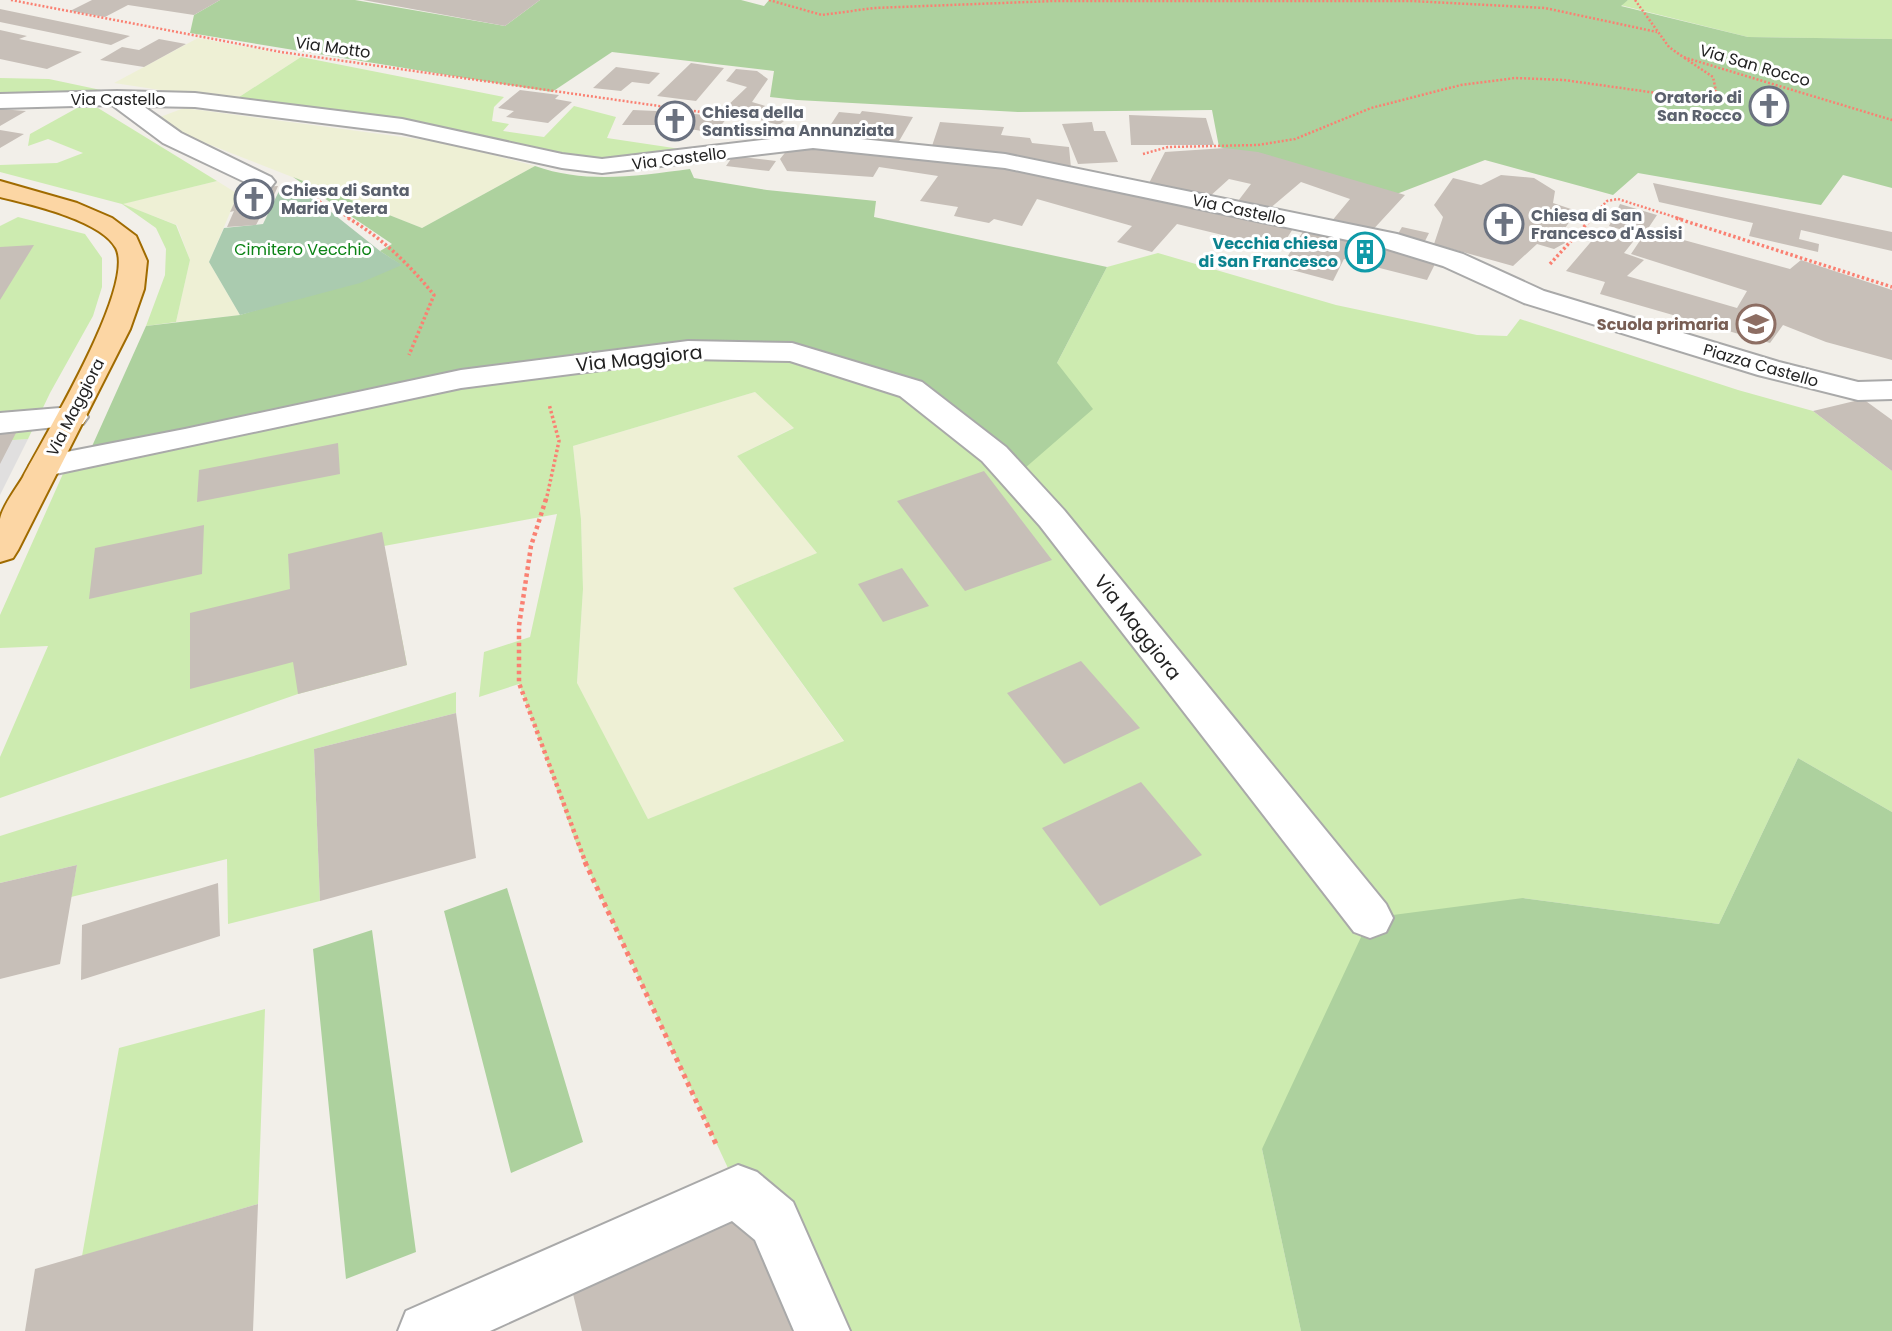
<svg xmlns="http://www.w3.org/2000/svg" width="1892" height="1331" viewBox="0 0 1892 1331" font-family="Poppins,sans-serif">
<rect width="100%" height="100%" fill="#f2efe9"/>
<path fill="#e0dfdf" d="M28,439L0,495V441Z"/>
<path fill="#eef0d5" d="M198,38L301,57L233,101L114,83Z
M184,108L448,143L535,166L422,228L185,135L160,117Z
M217,181L238,194L209,262L240,315L176,322L190,260L177,225L122,204Z
M755,392L795,427L737,456L817,553L733,588L844,742L648,819L577,684L583,589L581,519L573,446Z"/>
<path fill="#cdebb0" fill-rule="evenodd" d="M1628,0H1892V39L1748,37L1620,5Z
M301,57L504,97L494,107L492,121L509,124L503,131L544,137L574,106L616,117L607,138L707,153L614,165L453,131L233,101Z
M0,78L49,79L115,93L0,98Z
M77,108H98L217,181L123,204L176,225L190,260L176,322L146,326L165,275L166,249L156,228L122,204L0,172V165L57,163L83,153L48,139L28,146L30,134Z
M18,217L85,234L102,258V287L93,316L50,393L28,439L0,441V226Z
M1158,253L1336,305L1477,335L1507,336L1520,319L1738,390L1813,411L1892,471V812L1798,758L1719,924L1523,898L1262,1149L1301,1331H792L749,1213L576,843L519,684L479,697L484,652L530,637L557,514L384,546L407,665L298,694L0,798V757L48,646L0,648V615L70,458L467,378L688,350L1057,363L1107,267ZM755,392L794,428L737,456L817,553L733,588L844,741L648,819L577,683L583,589L581,519L573,446Z
M456,692V713L314,749L320,901L228,924L227,859L71,897L77,865L0,883V836Z
M265,1009L258,1204L82,1256L119,1048Z"/>
<path fill="#add19e" d="M220,0H355L505,26L540,0H741L764,6L769,0H1628L1621,6L1748,37L1892,39V188L1843,175L1821,205L1638,173L1613,195L1485,160L1394,195L1219,147L1212,110L1018,112L797,100L770,97L774,71L612,52L552,92L190,33L194,15Z
M535,166C586,184 637,176 690,169L694,178L767,190L876,201L874,217L1107,267L1057,363L1093,409L1017,475L911,389L792,352L736,351L467,378L89,453L146,326L240,315L401,265L380,251L392,244L293,177L422,228Z
M1798,758L1892,812V1331H1301L1262,1149L1370,918L1523,898L1719,924Z
M507,888L583,1142L511,1173L444,911Z
M372,930L416,1252L346,1279L313,949Z"/>
<path fill="#aacbaf" d="M301,188L380,251L402,265L360,283L240,315L209,262L224,228L263,224L280,189Z"/>
<path fill="#c7bfb8" d="M92,0H220L194,15L128,5L105,17L70,11Z
M363,0H540L505,26Z
M0,9L130,36L111,45L0,22Z
M0,30L27,36L19,39L82,52L47,69L0,59Z
M159,39L186,44L144,67L100,60L122,47L139,50Z
M691,63L724,68L696,101L657,96Z
M616,67L660,73L649,84L632,82L621,91L593,88Z
M736,69L757,71L768,79L752,102L793,114L779,125L723,110L747,87L726,81Z
M520,90L559,95L555,99L572,102L548,123L506,117L514,111L498,108Z
M1752,96L1785,101L1788,115L1753,110Z
M0,109L26,111L0,126Z
M633,110L679,112L727,118L715,133L664,125H622Z
M862,111L913,117L898,143L824,135L839,112L860,114Z
M1129,115L1206,118L1214,145H1131Z
M940,122L1004,127L1001,135L1030,138L1032,143L1069,147L1071,168L931,149Z
M1092,122L1094,131H1105L1118,162L1078,164L1062,124Z
M0,130L24,134L0,148Z
M815,146L954,158L1296,224L1280,249L1177,224L1152,252L1117,242L1132,226L1037,199L1022,226L994,219L989,223L954,216L958,207L920,201L938,176L879,167L873,177L787,171L780,159L788,149Z
M1225,148L1258,152L1405,195L1369,234L1331,222L1350,199L1301,182L1268,210L1235,205L1251,184L1229,179L1208,198L1148,185L1165,152Z
M733,156L776,161L769,171L726,166Z
M1501,175L1534,178L1555,191L1553,203L1577,211L1563,231L1565,243L1554,249L1537,244L1513,266L1434,244L1443,217L1434,205L1453,178L1481,185Z
M1653,183L1892,232V251L1801,230L1799,239L1819,244L1818,252L1749,236L1753,223L1659,202Z
M278,186L268,209L264,210L256,225L227,227L234,211L230,212L241,188Z
M1620,204L1657,215L1647,230L1790,269L1801,260L1892,290V360L1826,342L1783,325L1770,343L1600,294L1605,282L1566,271L1601,230L1636,238L1624,253L1644,260L1627,276L1737,308L1747,291L1631,254L1643,236L1609,226Z
M1307,225L1439,256L1427,280L1344,259L1333,281L1281,267Z
M1402,227L1429,233L1423,245L1395,239Z
M34,245L0,300V247Z
M1863,399L1892,420V471L1813,411Z
M17,431L0,464V432Z
M338,443L340,474L197,502L199,470Z
M984,471L1052,560L965,591L897,501Z
M204,525L202,574L89,599L95,548Z
M382,532L407,665L298,694L293,662L190,689V613L290,589L288,554Z
M902,568L929,606L883,622L858,584Z
M1081,661L1140,728L1064,764L1007,693Z
M456,713L476,858L320,901L314,749Z
M1141,782L1202,855L1100,906L1042,828Z
M77,865L60,964L0,979V883Z
M218,883L220,936L81,980L82,925Z
M258,1204L253,1331H25L35,1269Z
M749,1213L792,1331H582L573,1294Z"/>
<g fill="none" stroke-linecap="round" stroke-linejoin="round">
<defs>
<path id="minor" d="M117,91L195,93L402,119L562,154L602,159L813,134L1005,154L1397,234L1463,254L1544,291L1779,362L1858,382L1892,381V399L1858,400L1758,375L1524,303L1443,266L1381,247L1005,168L813,148L602,173L562,168L402,133L195,107L143,106L181,133L271,177L275,182L271,187L262,190L163,143L112,105L0,108V94Z
M688,341L792,343L922,382L1006,447L1064,510L1386,904L1393,918L1386,932L1370,938L1354,932L1040,526L982,461L900,396L790,361L688,359L461,388L46,476L34,473L29,466L34,459L46,456L185,429L461,370Z
M72,407L83,410L88,417L83,424L0,433V413Z
M738,1165L757,1172L793,1202L850,1331H794L755,1240L732,1221L490,1331H398L406,1311Z"/>
<path id="major" d="M0,181L77,203L112,218L136,236L147,261L144,289L130,329L18,550L13,558L0,562C0,549 0,532 0,519C3,505 16,489 23,477C44,437 136,286 116,248C101,220 29,204 0,197Z"/>
</defs>
<use href="#minor" stroke="#a9a9a9" stroke-width="4"/>
<use href="#major" stroke="#a06b00" stroke-width="4"/>
<path stroke="#fa8072" stroke-width="2.5" stroke-dasharray="2 2" stroke-linecap="butt" d="M11,0L281,52L722,115
M769,0L822,15L874,8L1053,1H1412L1545,8L1657,32
M1635,0L1669,47L1683,57L1892,120
M1143,154L1168,147L1258,145L1295,139L1371,108L1461,85L1515,78L1564,80L1678,96L1716,91L1713,77L1683,57
M301,186L319,201L351,219
M1590,219L1607,201L1618,199L1681,219"/>
<path stroke="#fa8072" stroke-width="3.5" stroke-dasharray="2.5 2.5" stroke-linecap="butt" d="M348,218C382,238 409,264 434,295L409,355
M1676,218L1892,287
M1550,264L1592,218
M546,501L559,441L549,404"/>
<path stroke="#fa8072" stroke-width="4.5" stroke-dasharray="3.5 3.5" stroke-linecap="butt" d="M546,499L531,546L519,626V683L586,864"/>
<path stroke="#fa8072" stroke-width="5" stroke-dasharray="4.5 4.5" stroke-linecap="butt" d="M585,862L717,1146"/>
<use href="#minor" fill="#fff" fill-rule="evenodd"/>
<use href="#major" fill="#fcd6a4" fill-rule="evenodd"/>
</g>
<defs>
<symbol id="church-ring" viewBox="-11 -11 22 22"><circle r="9.5" fill="#fff" stroke="#6b7280" stroke-width="1.5"/><path d="M-1.2-6h2.4v3.5h3.3v2.4h-3.3V6h-2.4V-.1h-3.3v-2.4h3.3Z" fill="#6b7280"/></symbol>
<symbol id="building-ring" viewBox="-11 -11 22 22"><circle r="9.5" fill="#fff" stroke="#0f9aa8" stroke-width="1.5"/><path d="M-4-6H4V6H1V3H-1V6H-4ZM-2.5-4.3h1.7v1.8h-1.7ZM.8-4.3h1.7v1.8H.8ZM-2.5-1h1.7V.8h-1.7ZM.8-1h1.7V.8H.8Z" fill="#0f9aa8"/></symbol>
<symbol id="school-ring" viewBox="-11 -11 22 22"><circle r="9.5" fill="#fff" stroke="#8d6e63" stroke-width="1.5"/><path d="M0-5L7-2L0 1L-7-2ZM-4 1L0 2.5L4 1V4Q0 6-4 4Z" fill="#8d6e63"/></symbol>
</defs>
<g fill-rule="evenodd">
<use href="#church-ring" x="1747" y="84" width="44" height="44"/>
<use href="#church-ring" x="653" y="99" width="44" height="44"/>
<use href="#church-ring" x="232" y="177" width="44" height="44"/>
<use href="#church-ring" x="1482" y="202" width="44" height="44"/>
<use href="#building-ring" x="1343" y="230" width="44" height="44"/>
<use href="#school-ring" x="1734" y="302" width="44" height="44"/>
</g>
<g text-anchor="middle" stroke-width="6" stroke-linejoin="round" paint-order="stroke">
<g font-size="16" fill="#222" stroke="#fff">
<text transform="translate(333 47) rotate(8)" y="6">Via Motto</text>
<text transform="translate(1755 65) rotate(16)" y="6">Via San Rocco</text>
<text x="118" y="105">Via Castello</text>
<text transform="translate(679 158) rotate(-7)" y="6">Via Castello</text>
<text transform="translate(1239 209) rotate(12)" y="6">Via Castello</text>
<text transform="translate(1761 365) rotate(16)" y="6">Piazza Castello</text>
<text transform="translate(75 407) rotate(-63)" y="6">Via Maggiora</text>
</g>
<g font-size="16" font-weight="bold" fill="#5b616d" stroke="#fff" text-anchor="start">
<text x="1742" y="103" text-anchor="end">Oratorio di<tspan x="1742" dy="18">San Rocco</tspan></text>
<text x="702" y="118">Chiesa della<tspan x="702" dy="18">Santissima Annunziata</tspan></text>
<text x="281" y="196">Chiesa di Santa<tspan x="281" dy="18">Maria Vetera</tspan></text>
<text x="1531" y="221">Chiesa di San<tspan x="1531" dy="18">Francesco d'Assisi</tspan></text>
</g>
<g font-size="16" font-weight="bold" fill="#0d838f" stroke="#fff" text-anchor="end">
<text x="1338" y="249">Vecchia chiesa<tspan x="1338" dy="18">di San Francesco</tspan></text>
</g>
<g font-size="16" fill="#0c8416" stroke="#fff">
<text x="303" y="255">Cimitero Vecchio</text>
</g>
<g font-size="16" font-weight="bold" fill="#785e54" stroke="#fff" text-anchor="end">
<text x="1729" y="330">Scuola primaria</text>
</g>
<g font-size="19" fill="#222" stroke="#fff">
<text transform="translate(639 358) rotate(-6)" y="7">Via Maggiora</text>
<text transform="translate(1138 627) rotate(52)" y="7">Via Maggiora</text>
</g>
</g>
</svg>
